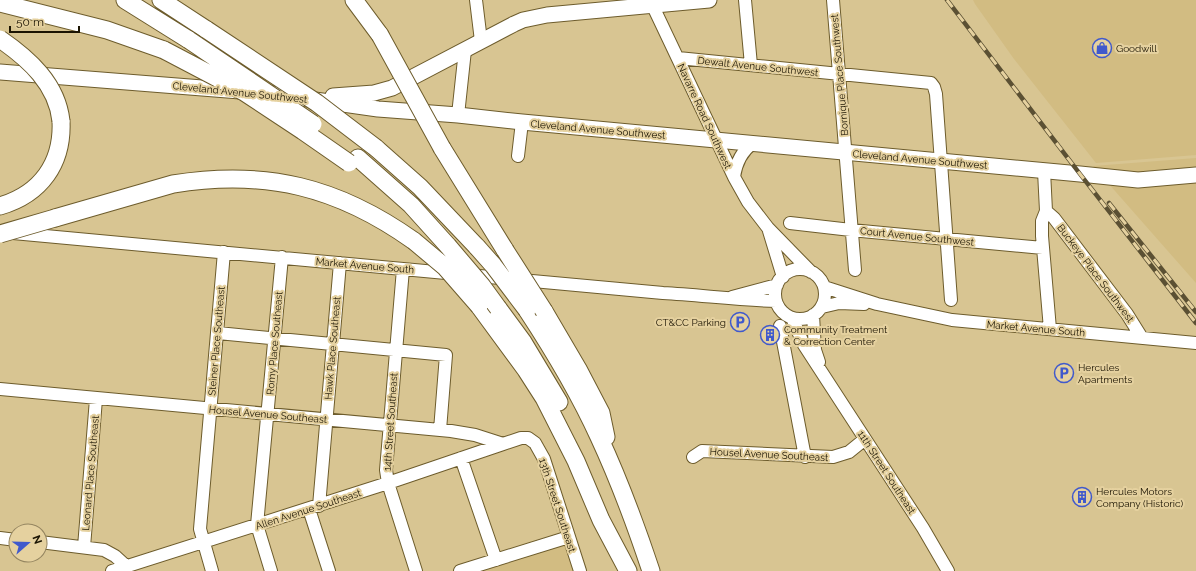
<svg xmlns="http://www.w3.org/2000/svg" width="1196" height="571" viewBox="0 0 1196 571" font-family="Raleway,sans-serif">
<rect width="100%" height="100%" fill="#d8c592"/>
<path fill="#d2bc82" d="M973,0H1196V155L1096,163L1014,59L975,4Z
M1196,158V283L1093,166Z
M569,537L580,571H460Z"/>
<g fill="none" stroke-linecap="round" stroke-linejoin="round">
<defs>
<path id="minor" d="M476,0L481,41
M650,0L734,177L748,202L768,228L811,272
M745,0L751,65
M833,0L855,270
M678,58L931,83L934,87L936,94L951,300
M458,115L465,50
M518,156L522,122
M1044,171L1046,211L1042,221V236L1050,329
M734,177C736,163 742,151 753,143
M1046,211L1054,218L1127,314L1142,338
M790,223L851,230L1043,248
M769,231L783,277
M13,233L663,293C700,295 738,300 776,301
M403,269L386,470L388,483L416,571
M775 294a25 25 0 1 1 50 0a25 25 0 1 1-50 0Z
M824,287L877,304L952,320L1196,343
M732,297L777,285
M822,307L839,303L864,304
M813,315L815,350L819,362
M792,318L804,345L923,528L948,571
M780,326L805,457
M218,333L446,355L440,430
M0,389L451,431L475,435L503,444L521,438H528L535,443L544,459L580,571
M693,457L702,451L833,457L849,452L865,439
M461,458L496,560
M319,506L340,263
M309,509L329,571
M0,538L16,540
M40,542L104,550L115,556L127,567
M84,547L96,399
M112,571L388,483L503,444
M212,571L200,529L224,252
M271,571L257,525L282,257
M460,571L569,537"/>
<path id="major" d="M0,72L240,91
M266,93L378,109L458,115L522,122L1080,174L1138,180L1196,175
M333,96L374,93L392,88L514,24L523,20L547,15L709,0"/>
<path id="highway" d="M125,0L189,40
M161,0L207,30
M354,0L380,35
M0,3L107,30L164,50
M376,148L420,187L477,247
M442,148L505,250
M358,158L411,205L448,246
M0,206C41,194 63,163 61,121
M55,218L173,184C266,169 338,187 414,241
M479,306L526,370L544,398L576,461L601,520L628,571
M498,308L523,342L559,402
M527,310C554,351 579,393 599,437C619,480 636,526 651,571
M544,311L578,369L601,413L606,437"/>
</defs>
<use href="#minor" stroke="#6d5c2c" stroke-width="14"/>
<use href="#major" stroke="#6d5c2c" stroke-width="17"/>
<use href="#highway" stroke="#6d5c2c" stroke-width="19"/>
<use href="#minor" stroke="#fff" stroke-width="12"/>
<use href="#major" stroke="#fff" stroke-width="15"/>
<use href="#highway" stroke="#fff" stroke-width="17"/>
<defs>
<path id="rail" d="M947,0L1080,174L1196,323
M1109,203L1196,312"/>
</defs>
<use href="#rail" stroke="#5b5033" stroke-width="4.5"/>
<use href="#rail" stroke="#e5d19f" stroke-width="3" stroke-dasharray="9" stroke-linecap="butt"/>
<defs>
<path id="highway-bridge" d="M207,30L317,103L376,148
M380,35L442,148
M0,39C29,59 57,84 61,121
M189,40L313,124
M164,50L244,92L303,131L349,163
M0,234L55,218
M414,241L445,267L479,306
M448,246L482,286L498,308
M477,247L493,265L527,310
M505,250L544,311"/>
</defs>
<use href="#highway-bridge" stroke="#6d5c2c" stroke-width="19" stroke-linecap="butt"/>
<use href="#highway-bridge" stroke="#fff" stroke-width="17"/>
</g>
<defs>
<symbol id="shop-ring" viewBox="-11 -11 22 22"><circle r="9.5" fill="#e5d19f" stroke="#4059cc" stroke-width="1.5"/><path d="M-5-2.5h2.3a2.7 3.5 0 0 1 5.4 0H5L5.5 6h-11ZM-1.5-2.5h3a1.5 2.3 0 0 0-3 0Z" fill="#4059cc"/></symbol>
<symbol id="parking-ring" viewBox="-11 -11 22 22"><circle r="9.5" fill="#e5d19f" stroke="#4059cc" stroke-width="1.5"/><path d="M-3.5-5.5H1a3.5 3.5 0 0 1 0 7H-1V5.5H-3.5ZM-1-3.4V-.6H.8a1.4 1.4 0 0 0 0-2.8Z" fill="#4059cc"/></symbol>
<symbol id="building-ring" viewBox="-11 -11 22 22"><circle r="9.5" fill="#e5d19f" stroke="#4059cc" stroke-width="1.5"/><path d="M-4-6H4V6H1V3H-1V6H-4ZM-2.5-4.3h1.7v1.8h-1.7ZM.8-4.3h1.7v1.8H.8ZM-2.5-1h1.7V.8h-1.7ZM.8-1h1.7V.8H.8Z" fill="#4059cc"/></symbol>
</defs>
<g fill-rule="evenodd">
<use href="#shop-ring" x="1091" y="37" width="22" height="22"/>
<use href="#parking-ring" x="729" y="311" width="22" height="22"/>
<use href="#building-ring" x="759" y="324" width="22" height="22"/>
<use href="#parking-ring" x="1053" y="362" width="22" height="22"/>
<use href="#building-ring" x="1071" y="486" width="22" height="22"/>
</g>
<g text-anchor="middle" stroke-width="4" stroke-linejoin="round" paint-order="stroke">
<g font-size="10" fill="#1b1402" stroke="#e5d19f" text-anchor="start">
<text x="1116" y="52">Goodwill</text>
<text x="726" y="326" text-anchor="end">CT&amp;CC Parking</text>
<text x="784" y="333">Community Treatment<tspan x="784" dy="12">&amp; Correction Center</tspan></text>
<text x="1078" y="371">Hercules<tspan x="1078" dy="12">Apartments</tspan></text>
<text x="1096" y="495">Hercules Motors<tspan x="1096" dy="12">Company (Historic)</tspan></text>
</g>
<g font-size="10" fill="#1b1402" stroke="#e5d19f">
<text transform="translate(758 66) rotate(6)" y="4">Dewalt Avenue Southwest</text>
<text transform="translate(839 75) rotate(-95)" y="4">Bornique Place Southwest</text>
<text transform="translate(240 92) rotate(6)" y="4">Cleveland Avenue Southwest</text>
<text transform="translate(705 116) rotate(65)" y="4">Navarre Road Southwest</text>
<text transform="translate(598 129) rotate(5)" y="4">Cleveland Avenue Southwest</text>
<text transform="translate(920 159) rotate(5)" y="4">Cleveland Avenue Southwest</text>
<text transform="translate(917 236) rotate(6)" y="4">Court Avenue Southwest</text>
<text transform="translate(365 265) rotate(5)" y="4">Market Avenue South</text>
<text transform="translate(1096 273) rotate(53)" y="4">Buckeye Place Southwest</text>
<text transform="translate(1036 328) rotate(5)" y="4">Market Avenue South</text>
<text transform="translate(216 341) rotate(-85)" y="4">Steiner Place Southeast</text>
<text transform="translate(274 343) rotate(-85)" y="4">Romy Place Southeast</text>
<text transform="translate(332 348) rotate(-85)" y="4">Hawk Place Southeast</text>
<text transform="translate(268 414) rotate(5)" y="4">Housel Avenue Southeast</text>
<text transform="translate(390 422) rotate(-86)" y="4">14th Street Southeast</text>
<text transform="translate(769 454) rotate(3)" y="4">Housel Avenue Southeast</text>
<text transform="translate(887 472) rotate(57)" y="4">11th Street Southeast</text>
<text transform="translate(90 473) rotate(-85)" y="4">Leonard Place Southeast</text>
<text transform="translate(558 505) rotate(72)" y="4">13th Street Southeast</text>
<text transform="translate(308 509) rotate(-18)" y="4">Allen Avenue Southeast</text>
</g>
</g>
<g transform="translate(28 543) rotate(70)"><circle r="19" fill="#e5d19f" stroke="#948560"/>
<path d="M0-3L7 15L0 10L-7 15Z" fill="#4059cc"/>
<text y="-6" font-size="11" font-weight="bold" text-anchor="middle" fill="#1b1402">N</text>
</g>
<path d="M10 26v6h69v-6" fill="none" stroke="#1b1402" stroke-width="2"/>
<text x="16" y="26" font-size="12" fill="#1b1402" stroke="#e5d19f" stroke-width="3" paint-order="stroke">50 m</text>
</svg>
